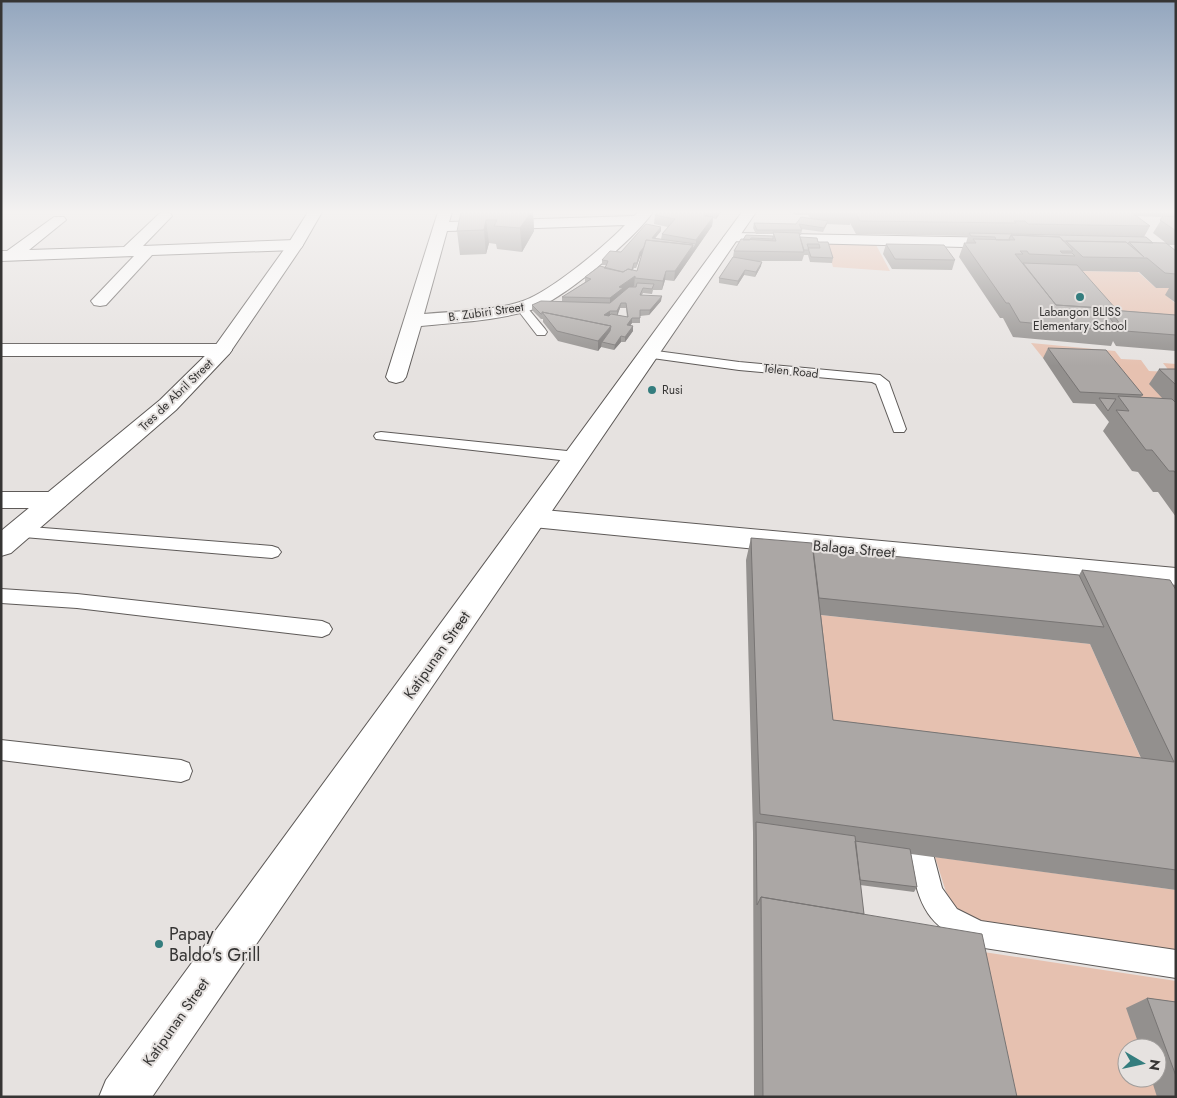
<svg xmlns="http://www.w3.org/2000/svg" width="1177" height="1098" viewBox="0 0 1177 1098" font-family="Jost,sans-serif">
<rect width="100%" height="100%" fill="#e6e2e0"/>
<path fill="#e6c1b0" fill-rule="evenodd" d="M826,242L875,243L890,271L833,267Z
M1076,271L1138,272L1156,288H1176L1166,295L1176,304V330L1101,325Z
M1031,343L1115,351L1121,359L1141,360L1149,371L1170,372L1163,363L1176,364V412L1127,395L1100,361L1043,358Z
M811,614L1090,644L1151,781L824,740Z
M935,857L1176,890V953L978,923L957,909L946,892Z
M964,949L1176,981V1097H993ZM1127,1048H1157V1078H1127Z"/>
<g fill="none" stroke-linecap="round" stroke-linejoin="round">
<defs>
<path id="lane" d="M521,304L525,305L545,329L547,332L545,335H537L517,309L515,307Z
M649,350L739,362L880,375L889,382L906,429L904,432H894L876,384L872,382L739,370L645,357L643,354Z
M381,432L577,452L582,454L585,457L582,460L577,462L376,439L374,436L376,433Z
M18,526L272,546L278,548L281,552L278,556L272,558L12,536L9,532L12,528Z
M1,589L77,594L322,621L329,624L332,629L329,634L322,637L77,608L1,603Z
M1,740L181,760L189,763L192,771L189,779L181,782L1,760Z
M922,842L931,846L942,888L957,909L981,921L1176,950V978L978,947C940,932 922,918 914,876C911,865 909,857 913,846Z"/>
<path id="street" d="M164,212L170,213L172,216L143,246L295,240L301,242L303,245L301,248L295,250L152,255L106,305L100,306L94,305L91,301L134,256L1,261V251H7L54,217H64L66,220L29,250L124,247L160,213Z
M438,212H452L449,222L634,216L638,212H653C635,238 561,302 531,310C496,321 457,322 421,326L406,377L403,381L396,383L389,381L386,377ZM625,225C604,247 551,291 523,301C494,311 455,311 424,314L447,231Z
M731,233L1004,238L1010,240L1012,243L1010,246L1004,248L726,241L723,238L726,235Z
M1,344H222L229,346L232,350L229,354L222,356H1Z
M1,492H56L65,494L69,500L65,506L56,508H1Z
M533,509L1176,568V590L533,527L524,524L520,518L524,512Z"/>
<path id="secondary" d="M308,212H322L303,245L229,354L176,410L11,553L1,556V531L160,400L215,346L288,244Z
M742,212H756L152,1097H99L106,1080Z"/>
</defs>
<use href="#lane" stroke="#5e5a58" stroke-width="2"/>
<use href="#street" stroke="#5e5a58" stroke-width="2"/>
<use href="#secondary" stroke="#5e5a58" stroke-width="2"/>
<use href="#lane" fill="#fff" fill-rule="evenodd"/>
<use href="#street" fill="#fff" fill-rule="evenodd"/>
<use href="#secondary" fill="#fff" fill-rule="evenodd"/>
</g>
<path fill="#93908e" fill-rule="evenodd" d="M461,212H533L534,231L522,252L497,249L496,244L489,243L486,254L460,255L457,231Z
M721,212L716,219L713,218L712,226L674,281L665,280L662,290H653L652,294L643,293L642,295L661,301L649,315L640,316V323H632L630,325L633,326V331L625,342H621L614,350L601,347L598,351L558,341L543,322V319H541L532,310V305L562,301V297L585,282V277L604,268L606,265H602V260L621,252L661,231L655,238L661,239L662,234L668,227L654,224L655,215ZM642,254L637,271L633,270L634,268H636L640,257ZM620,308H626L627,317L617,315Z
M790,212H1176V245H1167L1176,251V303L1165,295L1169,288H1156L1139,272L1082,271L1116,310L1176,315V351L1116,346L1113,341L1111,346L1013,337L1003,318H1000L959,257L964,243H966L968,236L856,234L850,223V225L827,224L823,232L801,229L802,230L801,235H800V237L818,242L833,258L832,263L810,262L808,255H804L802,261H758L761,266L755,277L744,275L737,286L719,283V278L733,257L734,251L746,235L773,236V234H756L753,228L754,223L796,224L810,218L808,215H795ZM1137,216L1163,217L1153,233L1166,243H1153L1144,237L1150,226Z
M886,244L955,260L952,270L892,269L883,254Z
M1048,348L1143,395L1141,397L1162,398L1149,384L1159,369H1176V517L1158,492H1153L1138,472L1132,471L1103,431L1109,422L1095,404L1073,403L1043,358Z
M751,538L813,548L1079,575L1082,570L1176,585V890L911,854L917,887L914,892L860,885L864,914L1017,1097H754L753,832L746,560ZM821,615L1090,644L1141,758L833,720Z
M1147,998L1176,1002V1097H1157L1151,1078H1157V1048H1140L1126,1008Z"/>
<path fill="#787574" d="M531,212H533L534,231L522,252L520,228Z
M707,212H713L709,213L708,217L704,216Z
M718,212H721L716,219V214Z
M713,217L712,226L674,281L675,271L693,245L696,244V240Z
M486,220L489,243L486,254L484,230Z
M661,227V231L652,242V238Z
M646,245V250L640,257L636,268L637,263L640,252Z
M762,262L761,266L755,277L756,272Z
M745,270L744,275L737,286L738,281Z
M666,271L665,280L662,290L663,281Z
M635,276L634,286L623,295L610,308V298L619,287Z
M662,296L661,301L649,315L650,310Z
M621,303L620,308L617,317V311Z
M610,311V316L604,320V315Z
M632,318V323L627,330V325Z
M611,326L610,337L602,342L601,347L598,351V341Z
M633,326V331L625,342V337Z
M621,336V342L614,350L615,345Z"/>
<path fill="#aba7a5" stroke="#787574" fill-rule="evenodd" d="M461,212H531L520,228L494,226L497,220H486L484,230L457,231Z
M658,212H707L704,216L713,217L696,240L662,234L675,219L655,215Z
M710,212H718L716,214L709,213Z
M855,212H1131L1150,226L1028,224L1025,221H1014L1016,223L860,221Z
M1163,216L1176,217V231L1160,220Z
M801,217L828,221L824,228L799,224L802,230H757L754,223L796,224Z
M646,224L661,227L652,238L696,244L692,250L693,245L646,240L644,247L640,252L637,263H634L632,270L628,269L623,272L604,268L606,266L608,261L602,260L610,251L621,252Z
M773,232L799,233L804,252L734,251L741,239L776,241Z
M969,233L1146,237L1153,243L1129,242L1128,244L1126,242L1063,241L1060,237L1011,235L1009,239L1010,240H996L995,237L971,236Z
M746,235L773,236V239L751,238L750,240H743Z
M1011,235L1060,237L1073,251H1060L1062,253H1072L1075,256L1029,254L1027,251H1020L1023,254H1015L1056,305L1103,308L1119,331L1020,322L1009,303H1006L964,243H976L973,239L1015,240Z
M800,237L817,238L818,242H828L833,258L811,257L808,248H820L819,244H807L809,250H804Z
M646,240L693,245L675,271H666L663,281L635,278V276L619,287L623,288L610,298L562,297L591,279L585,277L600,266L623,272L628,269L637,271Z
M1066,241L1126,242L1144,257L1129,242L1166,243L1176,251V274L1165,273L1147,258L1083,257Z
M886,244L944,245L955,260L895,259Z
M733,257L762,262L756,272L745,270L738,281L719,278Z
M1023,263L1077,265L1116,309L1056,305Z
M637,283L654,284L652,289L643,288L640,295L662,296L650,310H640V318H632L627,325L633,326L625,337L621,336L615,345L602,342L610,331L611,326L542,312V314H541L532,305L541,301L610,303L629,287H636ZM621,303H626L628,317L611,314L609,316L604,315L610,311H617Z
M1110,310L1176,315V335L1125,331Z
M542,312L611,326L598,341L557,331Z
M1048,348L1106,350L1143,395L1080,392Z
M1159,369H1176V385Z
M1118,396L1172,399L1176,403V474L1174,471H1169L1152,450H1146L1116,410L1129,411Z
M1099,398L1116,399L1108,411Z
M751,538L812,543L833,720L1174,762L1082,570L1170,580L1176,590V870L760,814Z
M813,548L1079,575L1104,627L819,598Z
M756,822L855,836L864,914L761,897L757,905Z
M855,841L910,849L917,887L860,880Z
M761,897L982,934L1017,1097H763Z
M1147,998L1176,1002V1076Z"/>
<linearGradient id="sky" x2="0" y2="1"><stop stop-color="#93a6be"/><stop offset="0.58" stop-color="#f4f2f1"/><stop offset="1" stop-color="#f4f2f1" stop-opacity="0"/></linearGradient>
<rect width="1177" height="366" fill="url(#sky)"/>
<g fill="#347d7e" stroke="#e6e2e0" stroke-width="2">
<circle cx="1080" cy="297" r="5"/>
<circle cx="652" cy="390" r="5"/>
<circle cx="159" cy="944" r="5"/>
</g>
<g text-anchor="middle" stroke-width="4" stroke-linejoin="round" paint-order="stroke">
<g font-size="12" fill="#363534" stroke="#e6e2e0">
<text transform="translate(486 312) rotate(-8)" y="4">B. Zubiri Street</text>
<text transform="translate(791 371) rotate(6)" y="4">Telen Road</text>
<text transform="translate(176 395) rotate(-44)" y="4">Tres de Abril Street</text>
</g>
<g font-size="12" fill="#363534" stroke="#e6e2e0">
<text x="1080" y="316">Labangon BLISS<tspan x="1080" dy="14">Elementary School</tspan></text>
<text x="662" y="394" text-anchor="start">Rusi</text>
</g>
<g font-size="15" fill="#363534" stroke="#e6e2e0">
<text transform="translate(854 549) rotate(5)" y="5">Balaga Street</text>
<text transform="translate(437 655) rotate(-55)" y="5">Katipunan Street</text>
<text transform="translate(176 1022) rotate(-55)" y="5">Katipunan Street</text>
</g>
<g font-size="18" fill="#363534" stroke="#e6e2e0" text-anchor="start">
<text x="169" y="940">Papay<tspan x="169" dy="21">Baldo's Grill</tspan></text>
</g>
</g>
<rect width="1177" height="1098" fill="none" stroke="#363534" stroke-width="5"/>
<g transform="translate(1142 1063) rotate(99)"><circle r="24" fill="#e6e2e0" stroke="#a09d9b"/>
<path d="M0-4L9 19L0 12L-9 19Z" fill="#347d7e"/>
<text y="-8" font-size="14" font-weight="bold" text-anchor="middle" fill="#363534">N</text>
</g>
</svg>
